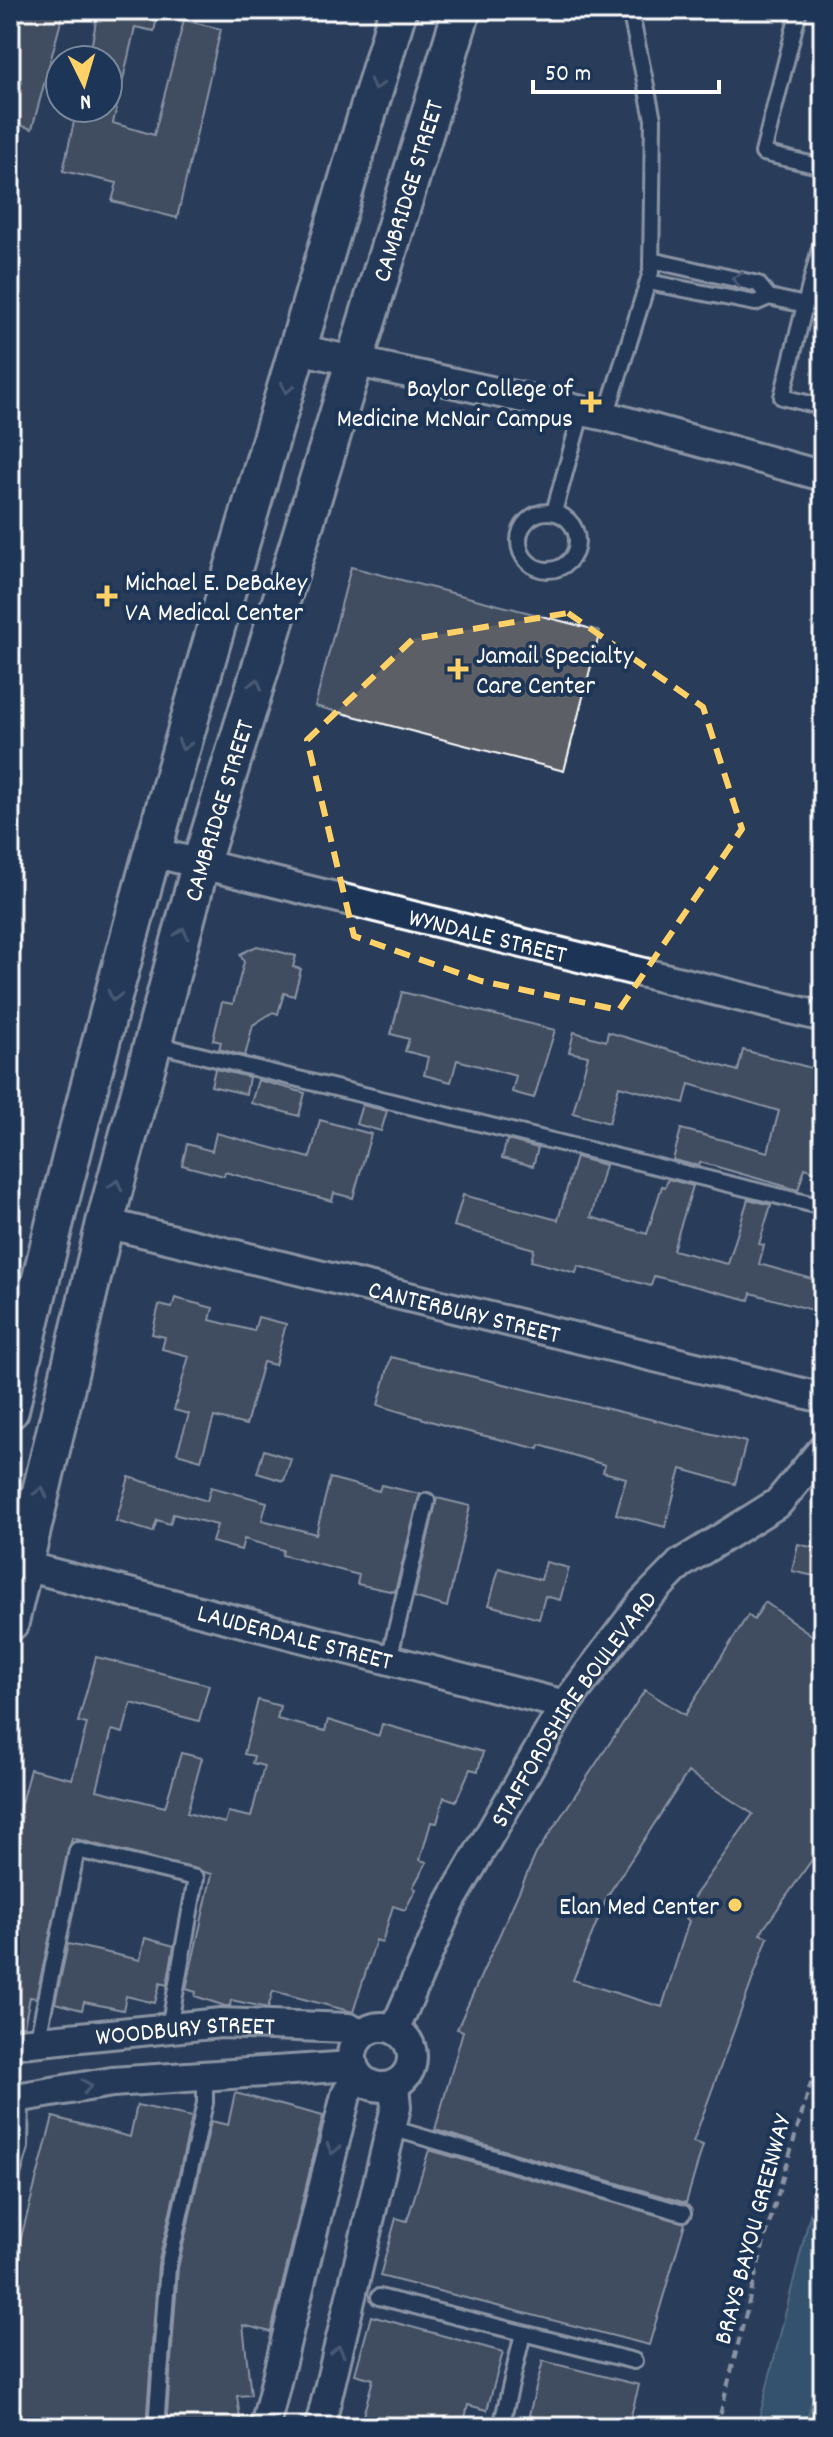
<svg xmlns="http://www.w3.org/2000/svg" width="833" height="2437" viewBox="0 0 833 2437" font-family="Dekko,sans-serif">
<rect width="100%" height="100%" fill="#293d5a"/>
<filter id="ink" filterUnits="userSpaceOnUse"><feTurbulence type="fractalNoise" baseFrequency=".0125" numOctaves="2"/><feDisplacementMap in="SourceGraphic" scale="16" xChannelSelector="R" yChannelSelector="G"/><feConvolveMatrix kernelMatrix="1 2 1 2 8 2 1 2 1" color-interpolation-filters="sRGB"/></filter>
<g filter="url(#ink)">
<path fill="#58706d" stroke="#acb8b6" stroke-width="2" d="M823,2358V2427H805Z"/>
<path fill="#416d85" stroke="#8da7b6" stroke-width="2" d="M823,2163V2358L805,2427H757Z"/>
<path fill="#5b5f66" stroke="#fff" stroke-width="2" fill-rule="evenodd" d="M10,10H64L32,129L10,122Z
M98,10H159L154,31L135,27L113,123L154,135L184,20L221,29L177,218L112,201L117,183L63,171L77,108H108V60H89Z
M351,567L600,631L564,771L315,706Z
M257,946L296,956L293,967L301,969L294,996L284,993L278,1014L273,1012L253,1025L245,1056L219,1049L221,1042L213,1040L222,1002L233,1004L244,962L240,954Z
M402,992L555,1030L534,1098L512,1092L516,1076L457,1060L451,1082L424,1075L428,1057L405,1051L409,1039L391,1034Z
M574,1032L606,1041L608,1032L738,1071L743,1050L823,1071V1110L814,1142L823,1144V1174L805,1168L798,1190L700,1162L699,1166L673,1160L681,1129L768,1152L779,1111L689,1084L684,1103L619,1086L609,1123L573,1113L588,1056L569,1052Z
M215,1069L249,1077L246,1094L211,1086Z
M258,1080L305,1093L299,1116L251,1103Z
M362,1105L387,1111L381,1131L356,1124Z
M320,1120L371,1134L353,1198L334,1193L332,1201L225,1172L224,1176L182,1165L187,1144L212,1151L216,1133L310,1158Z
M507,1140L538,1148L533,1166L502,1158Z
M576,1157L605,1165L591,1217L647,1234L662,1186L665,1187L668,1179L693,1186L673,1250L728,1264L748,1199L771,1205L759,1244L764,1245L759,1264L823,1282V1313L751,1293L749,1300L654,1276L651,1286L578,1266L576,1273L531,1261L534,1249L454,1226L463,1195L558,1220Z
M175,1298L213,1308L210,1320L254,1331L258,1317L286,1324L275,1365L263,1362L246,1425L214,1417L201,1460L177,1453L189,1414L174,1410L189,1356L162,1349L165,1337L152,1334L159,1305L172,1308Z
M391,1357L746,1442L735,1484L681,1469L665,1527L616,1514L626,1478L603,1472L605,1465L540,1445L539,1449L457,1429L378,1405Z
M264,1450L291,1459L284,1481L257,1473Z
M129,1477L207,1501L211,1487L267,1502L262,1520L316,1534L330,1478L379,1491L381,1485L420,1494L395,1592L357,1584L359,1575L282,1555L283,1550L244,1539L241,1550L212,1542L217,1525L173,1514L170,1524L157,1520L153,1532L116,1521Z
M437,1498L470,1506L447,1607L414,1597Z
M798,1544L823,1550V1578L792,1571Z
M546,1562L569,1568L560,1600L545,1596L539,1619L489,1605L499,1568L541,1580Z
M765,1602L823,1643V1844L760,1934L768,1937L693,2142L703,2145L686,2203L435,2130L463,2031L457,2029L536,1854L645,1690L685,1715L748,1615L754,1620ZM688,1772L753,1814L681,1915L689,1921L662,2007L573,1980L608,1895Z
M96,1657L209,1685L199,1721L131,1703L123,1733L112,1730L97,1790L165,1807L181,1753L202,1758L187,1813L225,1823L228,1812L251,1817L264,1766L252,1763L254,1756L244,1754L258,1700L280,1706L277,1719L325,1731L328,1720L379,1736L382,1724L483,1752L478,1771L470,1769L456,1801L444,1797L437,1823L431,1822L420,1860L427,1862L413,1887L416,1889L405,1910L393,1906L382,1942L376,1940L353,2012L273,1991L268,2008L231,2000L230,2006H225L195,1996L196,1992L186,1989L212,1874L72,1838L36,1998L30,1997L24,2026L10,2027V1871L22,1816L18,1815L30,1769L72,1779L87,1724L78,1722Z
M145,1938L174,1946L167,1985L160,1983L155,2003L126,1996L123,2010L84,2002L82,2010L55,2003L68,1944L140,1960Z
M235,2093L323,2116L271,2332L243,2325L251,2395L237,2396L241,2427H166L178,2268L211,2121L228,2125Z
M137,2105L192,2117L158,2265L146,2427H10V2279L53,2117L130,2137Z
M429,2150L685,2223L649,2345L380,2276L396,2218L407,2221Z
M371,2316L503,2352L487,2410L468,2405L463,2427H360L373,2379L355,2374Z
M543,2361L639,2385L628,2427H560L529,2415Z"/>
<g fill="none" stroke-linecap="round" stroke-linejoin="round">
<defs>
<path id="service" d="M799,10L763,153L823,167
M823,237L805,305L823,309
M651,260L758,284L769,297
M648,282L755,303L769,297L805,305L782,397L823,407
M606,416L651,272L653,119L630,10
M519 541a29 29 0 1 1 58 0a29 29 0 1 1-58 0Z
M554,512L582,411
M155,1044L823,1207
M389,1659L427,1501
M43,2040L40,2028L77,1850L196,1878L169,2028
M391,2128L683,2213
M10,2181L20,2147L21,2097
M379,2297L634,2361
M156,2427L168,2267L205,2103V2076
M501,2427L523,2333"/>
<g id="minor">
<path d="M298,349L606,416L823,476"/>
<path id="s1" d="M152,852L823,1017"/>
<path id="s2" d="M105,1223L823,1398"/>
<path id="s3" d="M24,1566L565,1705"/>
<circle cx="382" cy="2057" r="30"/>
<path id="s4" d="M395,2029L451,1901L565,1705L643,1602L680,1564L778,1503L823,1449"/>
<path id="s5" d="M10,2044L221,2023L348,2028L361,2034"/>
<path d="M10,2099L112,2082L352,2066"/>
<path d="M265,2427L346,2095L357,2075"/>
<path d="M320,2427L396,2107L394,2085"/>
</g>
<g id="tertiary">
<path d="M10,1410C118,938 261,474 398,10"/>
<path id="s6" d="M10,1622L105,1223L200,866L462,10"/>
</g>
</defs>
<use href="#service" stroke="#fff" stroke-width="20"/>
<use href="#minor" stroke="#fff" stroke-width="34"/>
<use href="#tertiary" stroke="#fff" stroke-width="42"/>
<path stroke="#fff" stroke-width="4" stroke-dasharray="8 6" stroke-linecap="butt" d="M717,2427L765,2238L823,2042"/>
<use href="#service" stroke="#1d3557" stroke-width="14"/>
<use href="#minor" stroke="#1d3557" stroke-width="28"/>
<use href="#tertiary" stroke="#1d3557" stroke-width="36"/>
</g>
<defs><path id="oneway-chevron" d="M-2-3.5L2.5 0L-2 3.5" fill="none" stroke-width="1.6" stroke-linecap="round" stroke-linejoin="round" transform="scale(2)"/></defs>
<g stroke="#6c7c92">
<use href="#oneway-chevron" transform="translate(376 85) rotate(106)"/>
<use href="#oneway-chevron" transform="translate(737 279) rotate(-167)"/>
<use href="#oneway-chevron" transform="translate(287 388) rotate(106)"/>
<use href="#oneway-chevron" transform="translate(256 684) rotate(-73)"/>
<use href="#oneway-chevron" transform="translate(184 745) rotate(106)"/>
<use href="#oneway-chevron" transform="translate(182 933) rotate(-75)"/>
<use href="#oneway-chevron" transform="translate(114 996) rotate(105)"/>
<use href="#oneway-chevron" transform="translate(116 1185) rotate(-75)"/>
<use href="#oneway-chevron" transform="translate(41 1492) rotate(-77)"/>
<use href="#oneway-chevron" transform="translate(87 2086) rotate(-10)"/>
<use href="#oneway-chevron" transform="translate(333 2149) rotate(104)"/>
<use href="#oneway-chevron" transform="translate(338 2351) rotate(-77)"/>
</g>
</g>
<path d="M0 0H833V2437H0ZM568,613L703,707L742,829L619,1010L481,981L354,936L307,740L413,639Z" fill="#293d5a" fill-opacity=".55" fill-rule="evenodd"/>
<path fill="none" stroke="#ffd166" stroke-width="6" stroke-dasharray="16 10" stroke-linejoin="round" d="M568,613L703,707L742,829L619,1010L481,981L354,936L307,740L413,639Z"/>
<g fill="#ffd166" stroke="#1d3557" stroke-width="3">
<path d="M587 390h8v8h8v8h-8v8h-8v-8h-8v-8h8z"/>
<path d="M103 584h8v8h8v8h-8v8h-8v-8h-8v-8h8z"/>
<path d="M454 657h8v8h8v8h-8v8h-8v-8h-8v-8h8z"/>
<circle cx="735" cy="1905" r="8"/>
</g>
<g text-anchor="middle" stroke-width="8" stroke-linejoin="round" paint-order="stroke">
<g font-size="26" fill="#fff" stroke="#1d3557">
<text dy="9" stroke="none"><textPath href="#s6" startOffset="1486">CAMBRIDGE STREET</textPath></text>
<text dy="9" stroke="none"><textPath href="#s6" startOffset="838">CAMBRIDGE STREET</textPath></text>
<text dy="9" stroke="none"><textPath href="#s1" startOffset="346">WYNDALE STREET</textPath></text>
<text dy="9" stroke="none"><textPath href="#s2" startOffset="370">CANTERBURY STREET</textPath></text>
<text dy="9" stroke="none"><textPath href="#s3" startOffset="280">LAUDERDALE STREET</textPath></text>
<text dy="9" stroke="none"><textPath href="#s4" startOffset="368">STAFFORDSHIRE BOULEVARD</textPath></text>
<text dy="9" stroke="none"><textPath href="#s5" startOffset="176">WOODBURY STREET</textPath></text>
<text transform="translate(751 2229) rotate(-75)" y="9">BRAYS BAYOU GREENWAY</text>
</g>
<g font-size="26" fill="#fff" stroke="#1d3557" text-anchor="end">
<text x="573" y="396">Baylor College of<tspan x="573" dy="30">Medicine McNair Campus</tspan></text>
<text x="125" y="590" text-anchor="start">Michael E. DeBakey<tspan x="125" dy="30">VA Medical Center</tspan></text>
<text x="476" y="663" text-anchor="start">Jamail Specialty<tspan x="476" dy="30">Care Center</tspan></text>
<text x="719" y="1914">Elan Med Center</text>
</g>
</g>
<rect width="833" height="2437" fill="none" stroke="#1d3557" stroke-width="40"/>
<rect x="20" y="20" width="793" height="2397" fill="none" stroke="#fff" stroke-width="3" filter="url(#ink)"/>
<g transform="translate(84 84) rotate(175)"><circle r="38" fill="#1d3557" stroke="#77869a" stroke-width="2"/>
<path d="M0-6L14 30L0 20L-14 30Z" fill="#ffd166"/>
<text y="-12" font-size="22" font-weight="bold" text-anchor="middle" fill="#ffffff">N</text>
</g>
<path d="M533 80v12h186v-12" fill="none" stroke="#ffffff" stroke-width="4"/>
<text x="545" y="80" font-size="24" fill="#ffffff" stroke="#1d3557" stroke-width="6" paint-order="stroke">50 m</text>
</svg>
